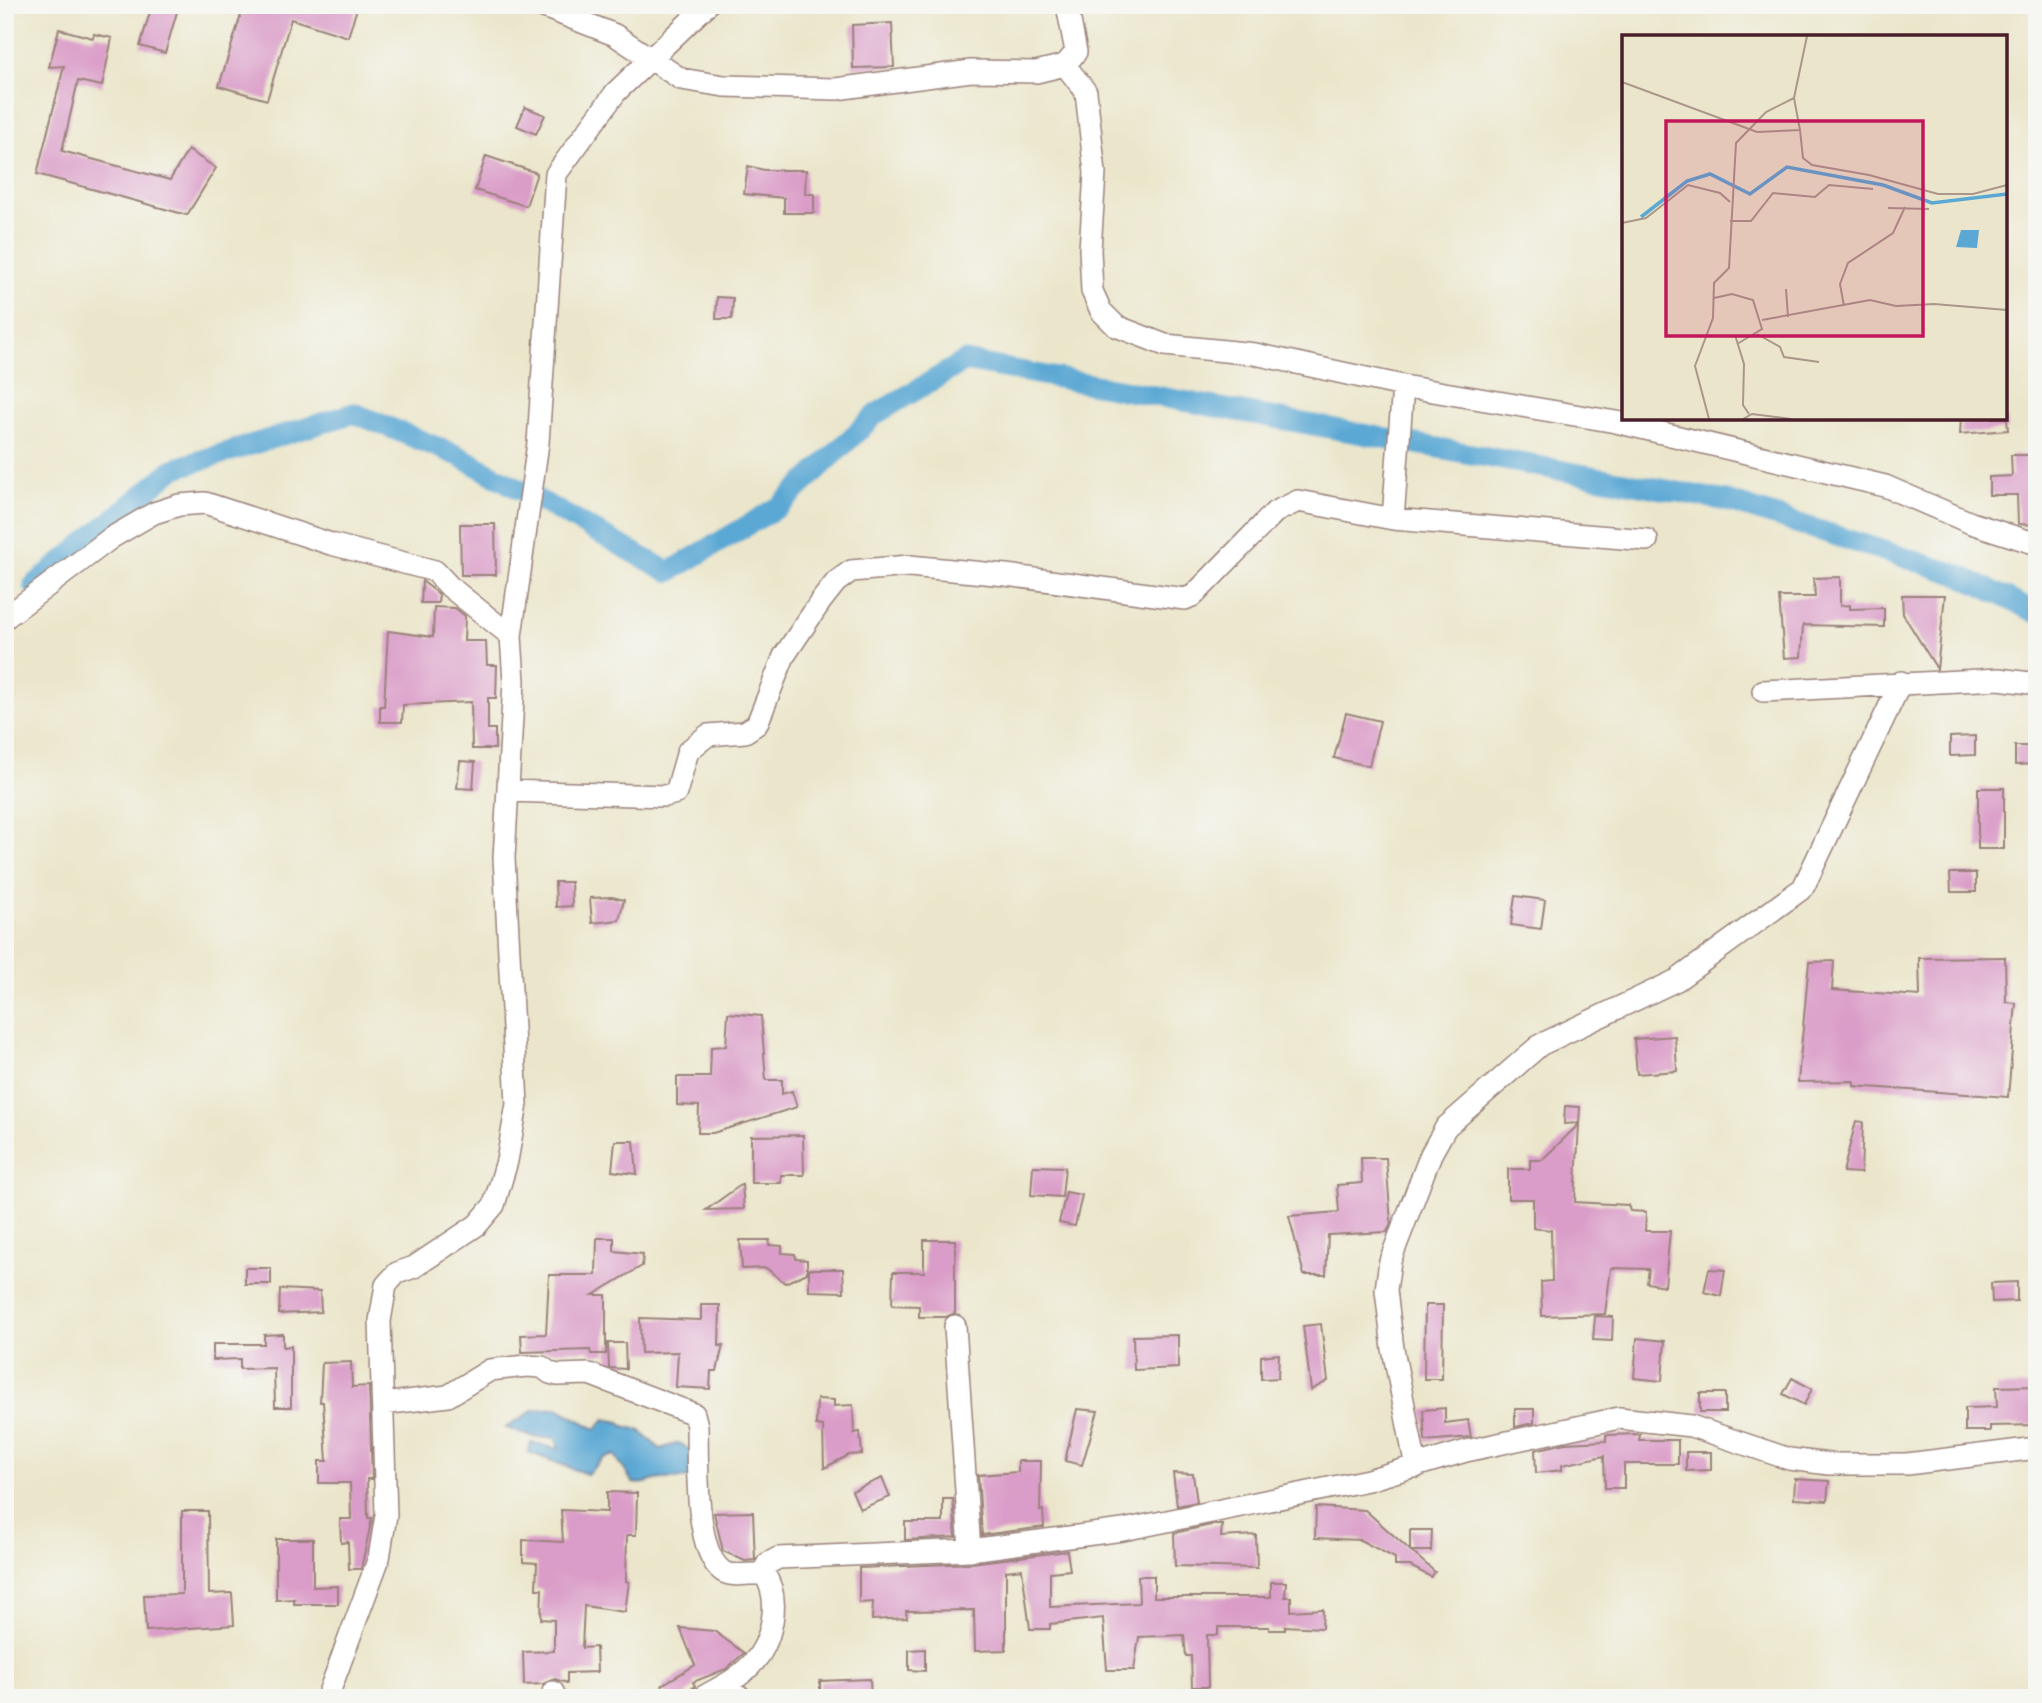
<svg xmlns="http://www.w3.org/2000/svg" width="2042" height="1703" viewBox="0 0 2042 1703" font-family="'Indie Flower',sans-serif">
<rect width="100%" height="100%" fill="#f6f6f2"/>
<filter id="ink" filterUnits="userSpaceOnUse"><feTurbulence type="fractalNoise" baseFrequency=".0143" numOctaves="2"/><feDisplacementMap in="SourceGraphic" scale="14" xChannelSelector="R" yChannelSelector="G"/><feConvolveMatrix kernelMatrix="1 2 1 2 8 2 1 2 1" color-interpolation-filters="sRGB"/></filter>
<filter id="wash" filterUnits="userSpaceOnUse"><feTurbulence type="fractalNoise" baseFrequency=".00686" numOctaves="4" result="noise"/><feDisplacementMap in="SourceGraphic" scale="28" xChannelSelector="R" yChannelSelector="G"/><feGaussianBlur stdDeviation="1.57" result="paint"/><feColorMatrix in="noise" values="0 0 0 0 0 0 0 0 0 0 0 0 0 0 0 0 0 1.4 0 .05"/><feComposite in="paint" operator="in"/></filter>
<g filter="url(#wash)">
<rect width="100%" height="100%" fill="#ebe6cb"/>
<path fill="#5ba8d4" stroke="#526480" stroke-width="2" d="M557,1408L596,1429L605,1419L620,1422L624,1426L639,1430L660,1449L679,1443L698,1455L699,1477C685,1480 670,1477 656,1480C646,1482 644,1485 633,1483L615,1455L604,1458L587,1474L528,1452L531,1443L559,1449L555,1437L538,1438L506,1428L534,1410Z"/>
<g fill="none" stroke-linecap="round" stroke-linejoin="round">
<path stroke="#5ba8d4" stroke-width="21" d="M34,585L173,469L354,413L459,456L669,572L780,506L876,414L965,361L1727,501L1959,575L2037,613"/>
</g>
<g id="blocks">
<path fill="#da9cc8" d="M152,5H179L165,53L140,46Z
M244,5H358L348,37L291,19L267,100L219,86Z
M892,23L894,67L853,68L852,25Z
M59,29L93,38L94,34L112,38L102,86L78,81L62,151L170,180L188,150L216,168L187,215L37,174L64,66L49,67Z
M525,107L545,115L536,134L517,126Z
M486,156L537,173L526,206L475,190Z
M748,166L764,170H806L805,194H814V213H784V198L744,194Z
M717,297L733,298L732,319H716Z
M1961,418H2007L2008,430L1960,434Z
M2011,455H2037V525L2018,524L2017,495H1989V477L2012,476Z
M460,524H495L496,575H461Z
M1840,577V606L1850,605V609L1884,608V627L1803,625L1801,657L1784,658L1779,597H1815L1814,578Z
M422,581L439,594L438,603H421Z
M1902,595H1945L1937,669L1903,614Z
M434,607L455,608L465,616L464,641H486L487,665H497L496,698H488V729H495V749H472L471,702L403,705L402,722H380V706H384L388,631L433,637Z
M1346,713L1380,721L1369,766L1334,758Z
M1975,736V755L1950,756V737Z
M2015,746H2037V764L2015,765Z
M460,761L475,762L473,789L457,788Z
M1978,788H2004V849H1978Z
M1950,873H1976V892H1951Z
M555,882H571L572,906L556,907Z
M1515,896L1545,900L1541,929L1511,925Z
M612,897L624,900L619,920L592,923L590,898Z
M2005,957L2006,1002L2016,1003L2008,1097L1854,1086V1081L1798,1082L1809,962L1834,961L1832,990L1920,996L1919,958Z
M728,1013L761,1016L766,1080H782V1094L792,1091L797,1107L713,1133H698L699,1106L677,1105V1077H710L711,1047L726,1046Z
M1675,1036L1677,1071L1637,1074L1634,1039Z
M1565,1106L1580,1107L1579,1123L1564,1124Z
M1856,1121L1863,1122L1861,1173L1843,1172Z
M1579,1124L1575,1202L1628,1205L1630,1211L1646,1212L1645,1231H1670L1665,1286L1647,1283L1649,1269L1611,1268L1605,1314L1542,1316L1541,1282L1552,1281L1551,1230L1533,1228V1199H1508V1169H1530V1160H1542Z
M803,1135L804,1175H781V1183H751V1136Z
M615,1141H634L637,1174L612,1171Z
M1361,1158H1386L1391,1223L1387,1232L1328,1235L1326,1275H1304L1289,1216L1339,1212L1337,1185L1362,1183Z
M1033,1166L1065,1167L1062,1197L1031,1195Z
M742,1184L744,1209L706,1210Z
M1066,1192L1082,1195L1075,1226L1059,1223Z
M597,1238H614V1251L643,1254L642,1266L593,1295H606V1354H591L590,1350L522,1352L521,1335L546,1334L549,1275H596Z
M740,1240H770L769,1245L782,1246V1253L795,1254L796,1259L807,1260V1273L785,1283L766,1268L742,1269Z
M924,1240H955V1313L946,1317H919V1306L892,1305L893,1272H924Z
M245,1268H271V1284H245Z
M809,1269H843L844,1292L809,1291Z
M1709,1269L1725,1270L1721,1296L1704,1292Z
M2017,1282V1301L1992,1302L1991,1283Z
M280,1289L320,1291L321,1312L279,1314Z
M701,1305H720L719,1346L723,1345L717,1371H711L710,1389L676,1387L678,1352L641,1353L640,1318L701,1320Z
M1425,1305H1443L1442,1379H1424Z
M1595,1316L1613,1317L1612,1341L1593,1340Z
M1321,1324L1328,1381L1311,1390L1303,1326Z
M283,1334V1347L291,1346V1407H275L274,1368L240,1369V1359L213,1360V1344H264V1335Z
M1178,1335V1368L1134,1370L1133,1336Z
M1637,1338L1665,1341L1662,1381L1634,1378Z
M608,1343H625L626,1369L609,1368Z
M1279,1354L1278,1378L1261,1379V1356Z
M351,1362L352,1387L369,1386L372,1479H367L368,1518H372L361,1569H349L348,1542L341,1543L340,1519H351L350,1483H319V1461H327L323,1402H320L322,1363Z
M1792,1378L1812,1389L1804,1405L1783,1394Z
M2037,1386V1425L1990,1426V1431H1965V1408L1997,1407L1996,1387Z
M1700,1393H1725V1412H1700Z
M817,1399L834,1400V1406L853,1405L854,1433L860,1432L862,1454L849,1455L824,1468L823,1426L816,1425Z
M1445,1408V1423L1468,1420L1471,1437L1425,1441L1423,1410Z
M1077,1409L1098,1411L1082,1465L1065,1461Z
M1515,1409H1534V1423L1515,1427Z
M1640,1434L1639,1440H1678V1464H1624V1488H1605L1604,1456L1562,1465V1470L1536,1473L1535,1450L1565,1443L1606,1441V1435Z
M1686,1452H1711V1470L1686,1471Z
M1018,1461H1041L1040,1511L1043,1510L1044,1527L982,1535L978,1475L1018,1472Z
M1173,1473L1193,1474L1197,1502L1177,1506Z
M882,1478L890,1497L860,1509L852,1491Z
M1795,1479L1829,1481L1827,1501L1794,1499Z
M607,1492L637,1493L636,1535H627L626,1581L629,1582L625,1612L584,1606L582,1648L596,1647L597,1672L567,1673V1683L555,1679L543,1684L524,1685L523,1652L554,1651V1620L541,1619L542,1589H536L537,1563L523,1562V1540L563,1542L561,1510L607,1512Z
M943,1499H953L956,1537L905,1540V1522H943Z
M1316,1507L1365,1510L1410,1550V1530H1432L1431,1551H1411L1435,1572L1431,1577L1410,1566H1395V1558L1360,1540L1315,1538Z
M182,1511H208L209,1594L232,1593L234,1625L146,1631L144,1595L182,1594Z
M753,1512L755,1560L745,1561L723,1551L714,1513Z
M1211,1525H1222L1221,1537L1256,1535L1257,1568L1175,1566L1174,1533Z
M276,1539H313V1587L338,1586V1604H294V1599L276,1600Z
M1067,1551L1070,1570L1050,1572V1607L1139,1603L1138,1576H1154V1597H1271V1582H1286L1285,1597H1291V1611L1323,1609L1322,1628L1285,1626V1630H1269V1627H1218V1635H1207L1208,1687H1192L1191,1656H1186L1184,1635L1139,1637L1134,1670H1107L1103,1618L1050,1624V1629H1030L1022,1569L1006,1571V1650L975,1651L974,1610L906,1611L907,1618L872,1620L873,1602L859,1603V1568L971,1563Z
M680,1628L714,1631L744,1653L726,1669L693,1682L695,1686L682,1698H667L662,1685L695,1665Z
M925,1649V1671L909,1670V1650Z
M870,1679L871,1698H820V1681Z"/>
</g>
</g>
<g filter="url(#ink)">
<use href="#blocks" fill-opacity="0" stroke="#9a827b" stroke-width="2"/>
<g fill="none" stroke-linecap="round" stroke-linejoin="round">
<defs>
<path id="street" d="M539,5L615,35L681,79L724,86L836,89L971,71L1036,72L1065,65L1076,52L1067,5
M1065,65L1086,92L1095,173L1090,250L1092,291L1101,311L1116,326L1165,345L1255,354L1403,386L1616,422L1885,486L1971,523L2037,544
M1393,519L1403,386
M5,618L111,538L154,513L179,505L205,503L331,544L435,571L450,587L511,636
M1763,691L1999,679L2037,684
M508,791L665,796L676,793L688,751L708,735L745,732L757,724L784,656L821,601L836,582L851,571L909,566L1006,575L1185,599L1194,595L1275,512L1298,501L1393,519L1647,540
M955,1326L970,1550
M383,1404L448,1396L490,1370L526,1366L542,1367L550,1373L558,1375L589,1374L694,1414L697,1426C698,1460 694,1548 721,1570C731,1579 752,1572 764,1574C782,1599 772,1644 751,1665C737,1680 718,1688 701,1698
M1416,1467L1393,1349L1386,1290L1390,1261L1431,1154L1446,1127L1540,1045L1677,980L1803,888L1901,682
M764,1574L767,1564L778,1558L970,1550L1123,1530L1368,1480L1466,1451L1619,1418L1691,1426L1789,1459L1829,1464H1907L2037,1448
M719,1688L742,1698
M553,1692L555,1698
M327,1698L379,1558L386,1515L380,1321L386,1285L397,1273L414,1267L477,1225L494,1205L507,1161L517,1104L504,858L514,682L511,636L538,443L556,174L616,92L707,5"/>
</defs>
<use href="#street" stroke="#9a827b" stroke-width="24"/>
<use href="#street" stroke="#fff" stroke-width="21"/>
</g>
</g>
<g transform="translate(1622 35)">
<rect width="385" height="385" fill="#ebe6cb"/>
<path d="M339,195H357L355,213L334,212Z" fill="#5ba8d4"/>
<path fill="none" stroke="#5ba8d4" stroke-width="3.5" d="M19,182L65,146L88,139L128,159L165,132L261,150L310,168L385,159"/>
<path fill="none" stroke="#ab968b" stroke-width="2" d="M0,47L135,97L178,95L172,63M178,95L181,123L190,130L247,140L316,159H351L385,150M266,173L307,174M108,186H129L151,158L193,162L207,150L251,154M0,188L24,183L66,150L98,158L108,167M164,254L166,282M92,263L110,259L131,265L140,294L115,309M222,271L218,249L226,228L271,198L283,172M140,285L248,265L274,271L312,269L385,275M135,299L158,312L162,322L197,327M113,300L122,329L121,370L127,379M87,384L73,331L91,283L92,248L107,233L114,108L144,77L172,63L185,1M121,384L130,379L169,384"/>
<path fill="#c2185b" fill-opacity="0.15" stroke="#c2185b" stroke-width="3.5" d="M44,86H301V301H44Z"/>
<rect width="385" height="385" fill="none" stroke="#4a1f2b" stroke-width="3.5"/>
</g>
<rect width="2042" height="1703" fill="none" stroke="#f6f6f2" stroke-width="28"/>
</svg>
